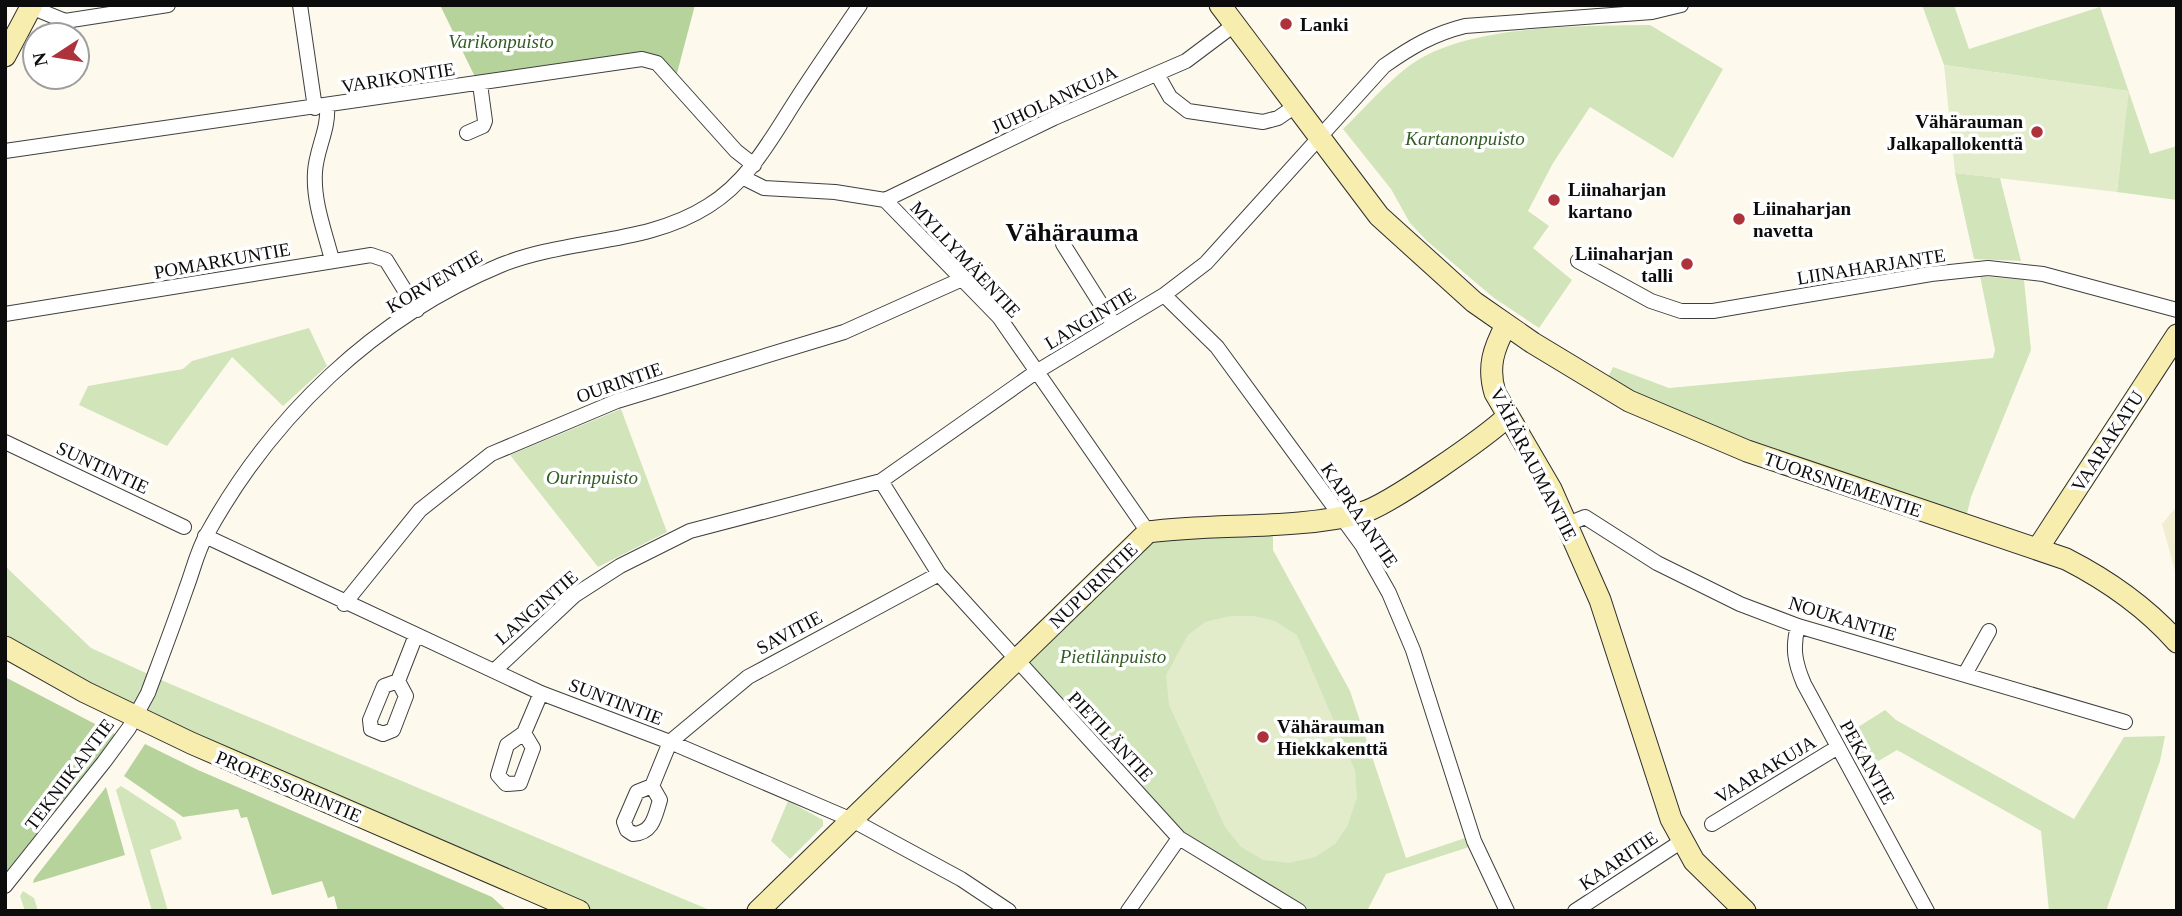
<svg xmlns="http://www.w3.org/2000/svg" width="2182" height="916" viewBox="0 0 2182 916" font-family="'Times New Roman',serif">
<rect width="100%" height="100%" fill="#fdfaed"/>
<path fill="#f1edd0" d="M2177,506V578L2162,524Z"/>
<path fill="#d1e4ba" d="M1922,5H1954L1969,49L2100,7L2150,154L2177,146V200L2117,192L2128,91L1944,65Z
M1650,25L1723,69L1673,158L1590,107L1553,163L1528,211L1549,226L1533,248L1572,280L1539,328L1494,298L1427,241L1410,223L1391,189L1343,129C1364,109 1385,84 1409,66C1466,24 1581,26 1650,25Z
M1955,173L2000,178L2021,261L1974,259Z
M1980,276L2024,280L2031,350L1971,497L1964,526L1604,386L1613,367L1669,388L1993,358L1995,350Z
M309,328L327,366L283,406L232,357L167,446L79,405L88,386L183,369L192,361Z
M621,409L667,532L598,567L510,455Z
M1273,532V550L1350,691L1406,858L1465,838L1469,847L1386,874L1367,911H1309L1223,861L1182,832L1032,668L1030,661L1145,546L1159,539Z
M5,566L91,648L168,683L712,911H586L136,717L5,634Z
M1885,710L1896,720L2074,819L2124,737L2165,736L2160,761L2106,911H2049L2041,831L1897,750L1863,770L1847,734Z
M121,786L175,821L182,839L150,850L168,911H152L116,790Z
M788,801L823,820V826L790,859L771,841Z
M23,891L34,898L38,911H25L20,896Z"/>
<path fill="#b6d39b" d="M440,5H695L676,77L651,56L477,81Z
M5,677L122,738L5,885Z
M145,744L198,770L492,897L507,911H338L334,896L328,898L322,881L272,895L247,817L241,818L238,809L183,817L124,776Z
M106,787L125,855L33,883L34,879Z"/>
<path fill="#e2eccb" d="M1944,65L2129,91L2117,192L1955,173Z
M1230,616H1254L1275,621L1297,635L1355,770L1357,797L1348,825L1335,844L1315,857L1289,863L1263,860L1241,847L1225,827L1169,705L1166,675L1188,635L1205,622Z"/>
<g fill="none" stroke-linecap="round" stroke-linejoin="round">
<defs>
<path id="street" d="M300,5L315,108
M31,7L65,21L168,5
M1157,74L1170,97L1188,111L1263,122L1278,118L1294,107
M327,107C329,129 316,150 315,172C313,202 325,232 332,260
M467,133L483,126L485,121L480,84
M5,151L642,59L657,63L736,151L754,165
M744,178L764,188L835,192L885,200L999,317L1148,532
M885,200L1054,118L1186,61L1234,25
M1063,244L1114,325
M1578,261L1651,301L1681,311H1713L1931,274L1988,268L2043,274L2177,310
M1164,295L1217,347L1362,545L1389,593L1413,650L1474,841L1507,911
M5,314L371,255L386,260L417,310
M5,442L184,527
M881,481L939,574L1179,838L1299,911
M1568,524L1585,517L1657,563L1740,604L1798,626L2125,722
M205,536L541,693L670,742L852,820L961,879L1009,911
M344,604L420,510L491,454L617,401L844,332L960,280
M1798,626C1792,648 1795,663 1804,684L1927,911
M495,670L575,595L620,566L690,531L881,481L1036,372L1164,295L1206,263L1384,66C1411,47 1433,34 1465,26L1652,12L1681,5
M1965,674L1989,631
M398,681L406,696L393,730L383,734L371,729L370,720L384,686L398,681L416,635
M524,733L533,748L520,783L506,784L498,775L507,745L524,733L541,693
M652,786L660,800C655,816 653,833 633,834L627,830L624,822L637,792L652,786L670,742L748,677L939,574
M1712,824L1838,747
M5,886L104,762L129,728L148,693C161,658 174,624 186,589C193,571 197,551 207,534C272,416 375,317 501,265C568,238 647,245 708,206C750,180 772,137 798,97C818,66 839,36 860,5
M1128,911L1179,838
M1575,911L1682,841"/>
<path id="secondary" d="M1220,5L1379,216L1474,302L1533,343L1629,401L1747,451L2066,559C2109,581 2145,606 2177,642
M5,56L32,5
M1506,325C1494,348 1487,366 1495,393L1551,489L1600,600L1671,819L1694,861L1745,911
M2038,548L2177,335
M5,647L85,692L191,743L579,911
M758,911L1148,532C1216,523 1296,530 1361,513C1388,506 1487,436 1508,416"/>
</defs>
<use href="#street" stroke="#3f3f3f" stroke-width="16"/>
<use href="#secondary" stroke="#2e2e2e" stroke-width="23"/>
<use href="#street" stroke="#fff" stroke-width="14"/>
<use href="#secondary" stroke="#f7edaf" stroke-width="21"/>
</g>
<g fill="#ae323c" stroke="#fff" stroke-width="2.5">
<circle cx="1286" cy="24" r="7"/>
<circle cx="2037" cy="132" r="7"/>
<circle cx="1554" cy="200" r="7"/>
<circle cx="1739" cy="219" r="7"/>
<circle cx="1687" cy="264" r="7"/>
<circle cx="1263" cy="737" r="7"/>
</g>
<g text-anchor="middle" stroke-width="7" stroke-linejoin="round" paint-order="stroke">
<g font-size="19" font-weight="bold" fill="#0c0c0c" stroke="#fff" text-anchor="start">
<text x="1300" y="31">Lanki</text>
<text x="2023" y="128" text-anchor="end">Vähärauman<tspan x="2023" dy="22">Jalkapallokenttä</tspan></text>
<text x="1568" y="196">Liinaharjan<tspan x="1568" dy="22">kartano</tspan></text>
<text x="1753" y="215">Liinaharjan<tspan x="1753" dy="22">navetta</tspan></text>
<text x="1673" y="260" text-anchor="end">Liinaharjan<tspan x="1673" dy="22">talli</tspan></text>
<text x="1277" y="733">Vähärauman<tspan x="1277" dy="22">Hiekkakenttä</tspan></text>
</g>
<g font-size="19" font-style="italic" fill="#315d23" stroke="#fff">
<text x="501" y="48">Varikonpuisto</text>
<text x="1465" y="145">Kartanonpuisto</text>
<text x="592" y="484">Ourinpuisto</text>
<text x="1113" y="663">Pietilänpuisto</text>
</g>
<g font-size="19" fill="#0c0c0c" stroke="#fff">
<text transform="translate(398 77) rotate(-9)" y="7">VARIKONTIE</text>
<text transform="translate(1054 99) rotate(-25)" y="7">JUHOLANKUJA</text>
<text transform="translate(966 259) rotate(47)" y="7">MYLLYMÄENTIE</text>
<text transform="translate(222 260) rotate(-10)" y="7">POMARKUNTIE</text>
<text transform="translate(1871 266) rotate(-9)" y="7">LIINAHARJANTE</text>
<text transform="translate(434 281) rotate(-30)" y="7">KORVENTIE</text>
<text transform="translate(1090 318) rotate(-31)" y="7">LANGINTIE</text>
<text transform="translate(619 382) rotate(-19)" y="7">OURINTIE</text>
<text transform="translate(2107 441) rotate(-57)" y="7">VAARAKATU</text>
<text transform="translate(1534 464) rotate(63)" y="7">VÄHÄRAUMANTIE</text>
<text transform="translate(103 467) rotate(25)" y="7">SUNTINTIE</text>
<text transform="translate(1843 484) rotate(19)" y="7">TUORSNIEMENTIE</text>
<text transform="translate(1360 515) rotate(56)" y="7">KAPRAANTIE</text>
<text transform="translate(1093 585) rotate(-44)" y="7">NUPURINTIE</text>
<text transform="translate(536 607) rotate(-41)" y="7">LANGINTIE</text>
<text transform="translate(1843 618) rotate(17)" y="7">NOUKANTIE</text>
<text transform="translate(789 632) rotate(-28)" y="7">SAVITIE</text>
<text transform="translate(616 701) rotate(21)" y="7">SUNTINTIE</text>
<text transform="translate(1111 736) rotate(47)" y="7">PIETILÄNTIE</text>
<text transform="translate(1868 762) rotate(61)" y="7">PEKANTIE</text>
<text transform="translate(1765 769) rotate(-31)" y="7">VAARAKUJA</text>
<text transform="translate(69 774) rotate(-53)" y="7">TEKNIIKANTIE</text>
<text transform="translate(289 786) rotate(23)" y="7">PROFESSORINTIE</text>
<text transform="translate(1618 860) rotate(-34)" y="7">KAARITIE</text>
</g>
<g font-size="26" font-weight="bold" fill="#0c0c0c" stroke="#fff">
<text x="1072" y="241">Vähärauma</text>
</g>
</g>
<rect width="2182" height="916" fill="none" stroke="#0c0c0c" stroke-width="14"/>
<g transform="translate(56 56) rotate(258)"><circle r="33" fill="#ffffff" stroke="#9e9e9e" stroke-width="2"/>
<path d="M0-5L12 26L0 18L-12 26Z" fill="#ae323c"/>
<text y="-10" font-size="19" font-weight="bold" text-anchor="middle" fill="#0c0c0c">N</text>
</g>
</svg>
